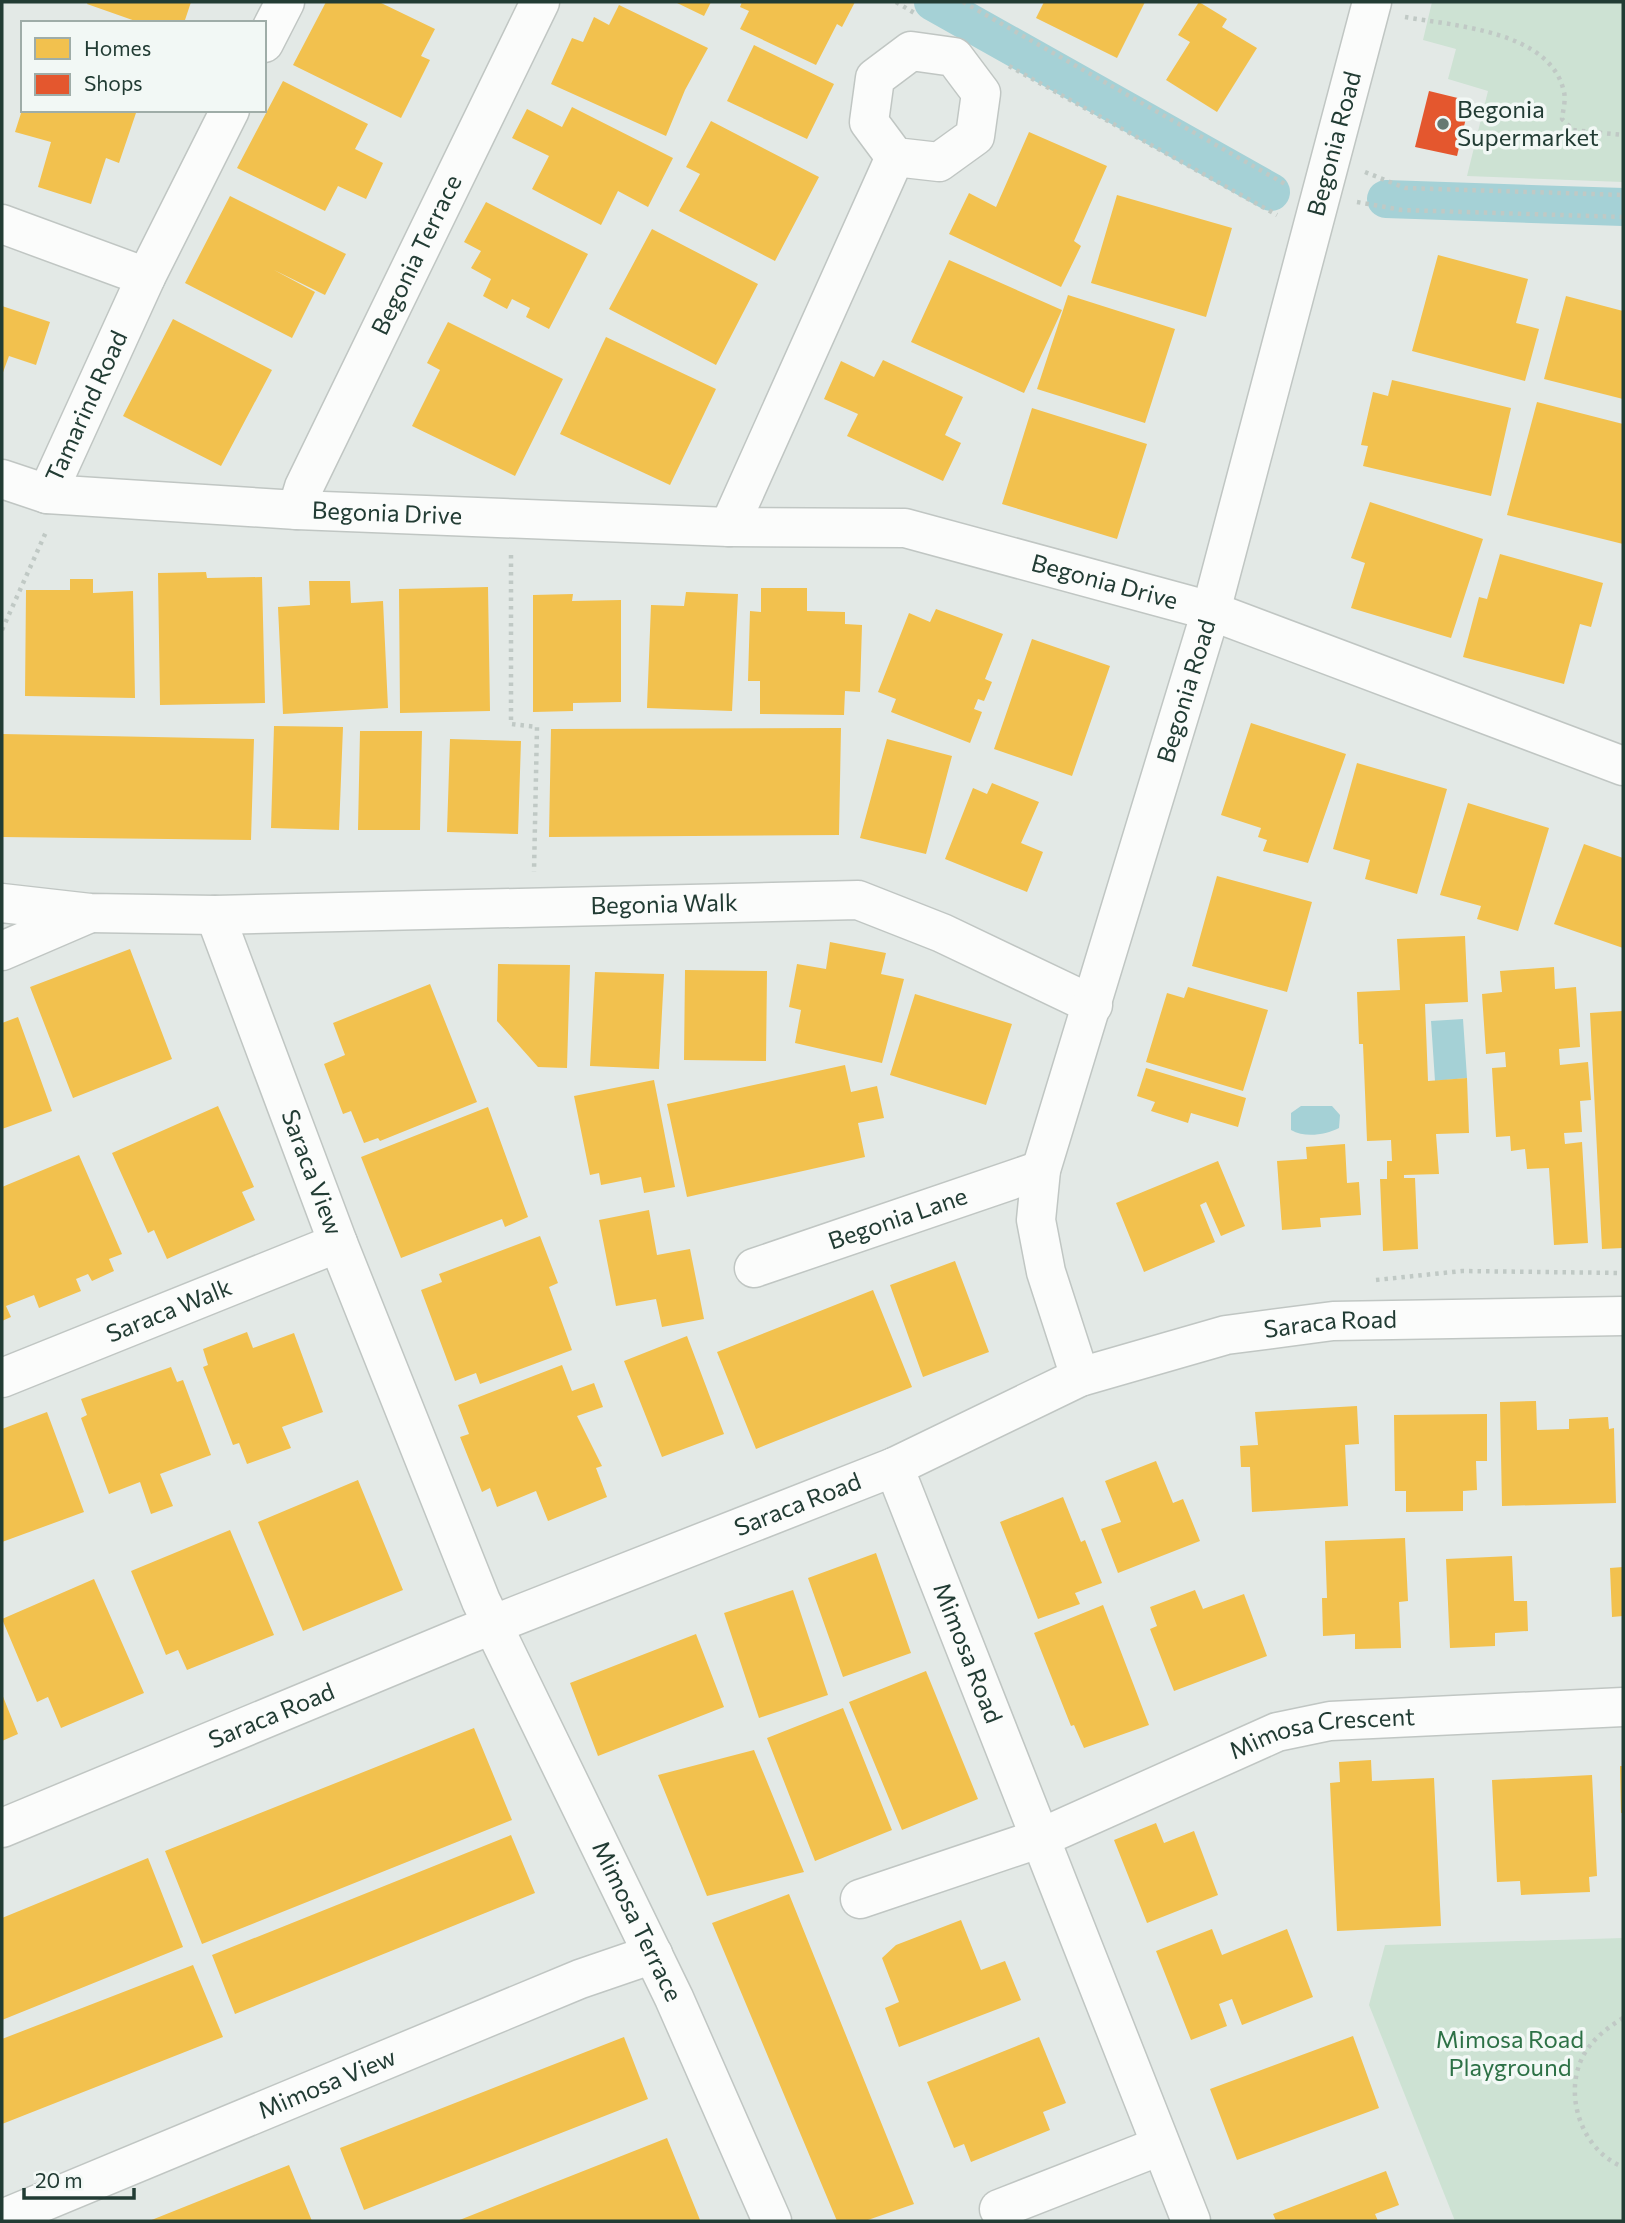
<svg xmlns="http://www.w3.org/2000/svg" width="1625" height="2223" viewBox="0 0 1625 2223" font-family="Commissioner,sans-serif">
<rect width="100%" height="100%" fill="#e3e9e6"/>
<path fill="#cde2d3" d="M1432,2H1623V182L1467,176L1488,91L1448,79L1456,49L1423,40Z
M1623,1938V2221H1455L1369,2005L1385,1945Z"/>
<path fill="#a5d1d6" d="M1463,1019L1467,1078L1435,1081L1431,1021Z
M1301,1106H1332L1340,1115L1339,1128C1325,1135 1305,1138 1291,1130V1113Z"/>
<path fill="#f2c14e" d="M88,2H191L184,23H141L87,4Z
M326,2H379L435,29L421,56L430,60L401,118L293,65Z
M675,2H711L704,16Z
M742,2H855L842,27L837,24L816,65L740,29L749,11L740,7Z
M1044,2H1145L1117,58L1036,18Z
M1199,2L1227,19L1222,27L1257,48L1217,112L1166,80L1190,42L1178,35Z
M619,5L708,48L685,90L666,136L551,84L572,38L583,42L594,17L609,25Z
M754,45L834,84L807,139L727,101Z
M283,81L368,124L355,149L383,163L366,199L338,186L325,211L237,168Z
M572,107L673,158L648,207L618,191L601,225L532,189L549,156L512,138L527,109L562,127Z
M22,110H137L119,163L106,158L91,204L38,187L51,142L15,132Z
M711,121L819,177L775,261L679,211L700,174L686,167Z
M1029,132L1107,166L1074,241L1081,246L1061,287L949,234L969,193L996,207Z
M1117,195L1232,228L1206,317L1091,283Z
M230,196L346,254L325,295L274,270L315,292L292,338L185,283Z
M486,202L588,254L549,329L526,317L530,308L512,299L507,309L483,296L491,279L471,268L481,251L464,242Z
M652,229L758,284L716,365L609,309Z
M1438,255L1528,279L1516,323L1539,329L1525,381L1412,351Z
M949,260L1062,310L1024,393L911,342Z
M1068,295L1175,329L1145,423L1037,389Z
M1566,296L1623,311V399L1544,379Z
M2,306L50,322L36,365L9,356L2,375Z
M173,319L272,370L221,466L123,416Z
M448,322L563,379L515,476L412,426L440,370L427,363Z
M606,337L716,389L670,485L560,434Z
M883,360L963,397L945,435L961,443L943,481L847,436L858,414L824,399L841,361L874,377Z
M1392,380L1511,408L1491,496L1363,466L1368,446L1361,445L1373,392L1388,396Z
M1537,402L1623,424V544L1507,515Z
M1032,408L1147,444L1117,539L1002,504Z
M1370,502L1483,539L1451,638L1351,608L1365,563L1351,558Z
M1500,554L1603,583L1591,627L1580,624L1564,684L1463,657L1479,597L1487,599Z
M206,572L207,578L262,577L265,703L160,705L158,573Z
M70,579H93V593L133,591L135,698L25,696L26,590H70Z
M309,581H350L351,603L383,601L388,708L283,714L278,607L310,605Z
M488,587L490,711L400,713L399,589Z
M761,588H807V611L845,612V624L862,625L860,692L845,691L844,715L760,714V681H748L750,611L761,612Z
M686,592L738,594L732,711L647,708L651,605L684,606Z
M573,594L572,601L621,600V702L573,703V711L533,712V595Z
M936,609L1003,634L985,679L992,682L984,701L978,699L974,709L982,712L970,743L891,712L896,699L878,692L909,613L930,622Z
M1032,639L1110,666L1072,776L994,749Z
M1251,723L1346,754L1308,863L1263,851L1267,840L1258,837L1261,828L1221,815Z
M274,726L343,727L339,830L271,828Z
M841,728L839,835L549,837L551,729Z
M360,731H422L420,830H358Z
M2,734L254,739L251,840L2,837Z
M450,739L521,741L518,834L447,832Z
M887,739L952,756L926,854L860,838Z
M1357,763L1447,789L1417,894L1365,879L1370,860L1333,849Z
M992,783L1039,802L1021,843L1043,852L1027,892L945,859L973,788L987,794Z
M1468,803L1549,828L1518,931L1477,919L1481,906L1440,895Z
M1584,844L1623,858V948L1554,924Z
M1217,876L1312,902L1287,992L1192,966Z
M1465,936L1468,1002L1425,1004L1428,1081L1467,1078L1469,1133L1436,1134L1439,1174L1404,1175V1178H1415L1418,1249L1383,1251L1380,1179H1387V1161H1392L1391,1140L1367,1141L1363,1044H1359L1357,992L1400,990L1397,939Z
M830,942L886,953L881,974L904,979L882,1063L795,1043L801,1010L789,1007L797,964L826,969Z
M130,949L172,1059L73,1098L30,987Z
M498,964L570,965L567,1068L538,1067L497,1021Z
M1554,967L1555,989L1576,987L1580,1047L1559,1049L1560,1065L1588,1062L1591,1100L1580,1101L1582,1132L1564,1133L1565,1144L1582,1142L1588,1243L1554,1245L1549,1168L1527,1169L1525,1149L1511,1151L1510,1136L1496,1137L1492,1068L1506,1067L1505,1052L1486,1054L1482,994L1502,992L1500,971Z
M685,970L767,971L766,1061L684,1060Z
M595,972L664,974L659,1069L590,1066Z
M430,984L477,1102L380,1141L378,1138L364,1143L351,1111L343,1114L324,1064L345,1055L333,1023Z
M1188,987L1268,1010L1243,1091L1146,1062L1167,993L1184,998Z
M915,994L1012,1024L986,1105L890,1075Z
M1623,1011V1248L1602,1249L1590,1013Z
M18,1017L52,1111L2,1129V1023Z
M845,1065L851,1092L877,1086L884,1118L858,1123L865,1157L687,1197L667,1104Z
M1146,1068L1246,1098L1238,1127L1191,1113L1188,1123L1151,1111L1155,1102L1137,1096Z
M654,1080L675,1187L644,1193L641,1177L601,1185L599,1173L590,1175L574,1096Z
M218,1106L254,1187L242,1192L255,1220L167,1259L154,1230L148,1233L112,1153Z
M488,1107L528,1217L505,1227L502,1219L401,1258L361,1157Z
M1345,1144L1347,1183L1359,1182L1361,1215L1320,1218L1321,1227L1282,1230L1277,1161L1307,1159L1306,1147Z
M79,1155L122,1254L109,1259L114,1271L92,1281L88,1274L76,1279L81,1291L39,1308L34,1295L6,1306L11,1317L2,1321V1187Z
M1218,1161L1245,1226L1221,1236L1206,1202L1200,1205L1215,1242L1144,1272L1116,1203Z
M649,1210L657,1255L690,1249L704,1319L662,1327L656,1299L616,1306L599,1220Z
M540,1236L558,1283L549,1287L572,1350L480,1384L476,1373L455,1381L421,1290L442,1282L439,1274Z
M955,1261L989,1352L923,1377L890,1285Z
M873,1290L912,1387L756,1449L717,1352Z
M247,1332L253,1348L294,1333L323,1412L282,1427L291,1448L247,1464L239,1443L233,1445L203,1367L208,1365L203,1349Z
M687,1336L724,1434L662,1457L624,1361Z
M562,1365L572,1391L594,1383L603,1407L577,1416L602,1466L596,1468L607,1497L548,1521L536,1491L497,1507L490,1488L482,1492L460,1437L469,1434L458,1405Z
M171,1367L177,1382L183,1380L211,1455L160,1474L173,1506L151,1514L140,1482L109,1494L81,1418L87,1415L81,1399Z
M1536,1401L1537,1430L1569,1429V1419L1608,1417L1609,1429L1614,1428L1616,1503L1502,1506L1500,1402Z
M1357,1406L1359,1444L1345,1445L1348,1506L1252,1512L1250,1467H1241L1240,1446L1258,1445L1255,1412Z
M47,1412L84,1512L2,1542V1429Z
M1487,1414V1461H1476L1477,1490L1463,1491V1511L1406,1512V1491H1395L1394,1415Z
M1156,1461L1173,1503L1183,1499L1200,1541L1118,1573L1101,1529L1121,1522L1105,1481Z
M358,1480L403,1590L303,1631L258,1522Z
M1063,1497L1081,1542L1085,1540L1102,1583L1075,1593L1080,1604L1038,1619L1000,1522Z
M230,1530L274,1635L187,1670L178,1650L166,1655L131,1571Z
M1405,1538L1408,1601L1399,1602L1401,1648L1355,1649V1634L1323,1636L1322,1598H1327L1325,1541Z
M876,1553L911,1653L843,1677L808,1578Z
M1512,1556L1514,1601H1527L1528,1631L1495,1633V1646L1450,1648L1446,1559Z
M1623,1567V1616L1612,1617L1610,1568Z
M94,1579L144,1693L61,1728L48,1697L37,1702L2,1619Z
M793,1590L828,1695L759,1718L724,1613Z
M1195,1590L1203,1609L1244,1594L1267,1656L1174,1691L1150,1629L1157,1626L1150,1607Z
M1103,1605L1149,1725L1084,1748L1074,1725L1071,1726L1034,1633Z
M696,1634L724,1707L598,1756L570,1683Z
M926,1671L978,1799L902,1830L849,1702Z
M2,1694L18,1734L2,1741Z
M843,1708L892,1830L815,1861L767,1738Z
M474,1728L512,1820L202,1944L165,1851Z
M754,1750L804,1872L707,1896L658,1775Z
M1371,1760L1372,1781L1434,1778L1441,1926L1337,1931L1330,1783L1340,1782L1339,1762Z
M1620,1766H1623V1813H1621Z
M1592,1775L1597,1876L1589,1877L1590,1892L1521,1895L1520,1881L1497,1882L1492,1780Z
M1156,1823L1164,1843L1194,1831L1218,1895L1147,1923L1114,1840Z
M511,1835L535,1893L235,2014L212,1955Z
M148,1858L183,1947L2,2020V1918Z
M789,1894L914,2204L865,2221H837L712,1923Z
M961,1920L981,1970L1005,1961L1021,2000L899,2047L885,2008L899,2002L882,1958L896,1945Z
M1212,1929L1222,1955L1287,1929L1313,1997L1242,2025L1232,1999L1219,2004L1227,2026L1191,2040L1156,1951Z
M193,1965L223,2037L2,2124V2039Z
M1353,2036L1379,2108L1237,2160L1210,2089Z
M624,2037L648,2099L364,2210L340,2148Z
M1039,2037L1066,2103L1043,2112L1050,2130L971,2162L964,2144L954,2148L927,2082Z
M667,2138L700,2220L697,2221H457Z
M289,2165L312,2221H149Z
M1386,2171L1399,2205L1375,2214L1378,2221H1276L1273,2214Z"/>
<path fill="#e4572e" d="M1429,91L1470,101L1457,156L1415,147Z"/>
<g fill="none" stroke-linecap="round" stroke-linejoin="round">
<path stroke="#a5d1d6" stroke-width="38" d="M933,2L1271,192
M1386,199L1623,207"/>
<defs>
<g id="minor">
<path d="M264,43L285,2"/>
<path d="M911,51L954,57L981,93L975,136L939,162L895,157L869,122L875,78Z"/>
<path d="M2,224L146,277"/>
<path id="s1" d="M2,479L47,494L297,510L729,527L905,528L1211,611L1623,766"/>
<path id="s2" d="M47,494L146,277L230,110"/>
<path id="s3" d="M297,510L304,487L540,2"/>
<path d="M729,527L895,157"/>
<path id="s4" d="M2,903L90,913L215,915L858,900L942,933L1093,1005"/>
<path id="s5" d="M215,915L338,1243L481,1601L674,1998L772,2221"/>
<path d="M2,951L88,914"/>
<path id="s6" d="M754,1268L1041,1170"/>
<path id="s7" d="M1080,1377L1046,1272L1036,1220L1041,1170L1211,611L1372,2"/>
<path id="s8" d="M2,1378L338,1243"/>
<path id="s9" d="M894,1467L1191,2221"/>
<path id="s10" d="M2,1828L464,1636L894,1467L1080,1377L1226,1335L1333,1321L1623,1316"/>
<path id="s11" d="M860,1899L1038,1839L1277,1732L1330,1721L1623,1707"/>
<path d="M999,2209L1160,2146"/>
<path id="s12" d="M2,2219L580,1979L653,1954"/>
</g>
</defs>
<use href="#minor" stroke="#c0c6c3" stroke-width="41"/>
<path stroke="#c0c9c5" stroke-width="4.5" stroke-dasharray="3.5 5" stroke-linecap="butt" d="M896,2L916,14
M963,2L1285,184
M1405,17C1455,26 1551,31 1564,92C1566,100 1563,110 1562,119L1573,130L1623,135
M1009,66L1277,215
M1365,172L1405,188L1623,195
M1357,202L1402,210L1623,217
M511,555V724L537,727L534,872
M2,630L46,532
M1376,1280L1462,1271L1623,1273
M1623,2018C1609,2027 1596,2036 1586,2051C1561,2090 1580,2150 1623,2167"/>
<use href="#minor" stroke="#fbfcfb" stroke-width="38"/>
</g>
<circle fill="#667972" stroke="#f2f8f5" stroke-width="2.5" cx="1443" cy="124" r="7"/>
<g text-anchor="middle" stroke-width="7" stroke-linejoin="round" paint-order="stroke">
<g font-size="24" fill="#223c34" stroke="#f2f8f5" text-anchor="start">
<text x="1457" y="118">Begonia<tspan x="1457" dy="28">Supermarket</tspan></text>
</g>
<g font-size="24" fill="#223c34" stroke="#f2f8f5">
<text dy="8" stroke="none"><textPath href="#s7" startOffset="1281">Begonia Road</textPath></text>
<text dy="8" stroke="none"><textPath href="#s3" startOffset="282">Begonia Terrace</textPath></text>
<text dy="8" stroke="none"><textPath href="#s2" startOffset="96">Tamarind Road</textPath></text>
<text dy="8" stroke="none"><textPath href="#s1" startOffset="388">Begonia Drive</textPath></text>
<text dy="8" stroke="none"><textPath href="#s1" startOffset="1113">Begonia Drive</textPath></text>
<text dy="8" stroke="none"><textPath href="#s7" startOffset="714">Begonia Road</textPath></text>
<text dy="8" stroke="none"><textPath href="#s4" startOffset="663">Begonia Walk</textPath></text>
<text dy="8" stroke="none"><textPath href="#s5" startOffset="275">Saraca View</textPath></text>
<text dy="8" stroke="none"><textPath href="#s6" startOffset="152">Begonia Lane</textPath></text>
<text dy="8" stroke="none"><textPath href="#s8" startOffset="180">Saraca Walk</textPath></text>
<text dy="8" stroke="none"><textPath href="#s10" startOffset="1426">Saraca Road</textPath></text>
<text dy="8" stroke="none"><textPath href="#s10" startOffset="859">Saraca Road</textPath></text>
<text dy="8" stroke="none"><textPath href="#s9" startOffset="200">Mimosa Road</textPath></text>
<text dy="8" stroke="none"><textPath href="#s10" startOffset="292">Saraca Road</textPath></text>
<text dy="8" stroke="none"><textPath href="#s11" startOffset="494">Mimosa Crescent</textPath></text>
<text dy="8" stroke="none"><textPath href="#s5" startOffset="1092">Mimosa Terrace</textPath></text>
<text dy="8" stroke="none"><textPath href="#s12" startOffset="352">Mimosa View</textPath></text>
</g>
<g font-size="24" fill="#2d7146" stroke="#f2f8f5">
<text x="1510" y="2048">Mimosa Road<tspan x="1510" dy="28">Playground</tspan></text>
</g>
</g>
<rect width="1625" height="2223" fill="none" stroke="#223c34" stroke-width="7"/>
<rect x="21" y="21" width="245" height="91" fill="#f2f8f5" stroke="#9fada8" stroke-width="2"/>
<rect x="35" y="38" width="35" height="21" fill="#f2c14e" stroke="#9fada8" stroke-width="2"/>
<text x="84" y="56" font-size="21" fill="#223c34">Homes</text>
<rect x="35" y="74" width="35" height="21" fill="#e4572e" stroke="#9fada8" stroke-width="2"/>
<text x="84" y="91" font-size="21" fill="#223c34">Shops</text>
<path d="M24 2188v10h110v-10" fill="none" stroke="#223c34" stroke-width="3.5"/>
<text x="35" y="2188" font-size="21" fill="#223c34" stroke="#f2f8f5" stroke-width="5" paint-order="stroke">20 m</text>
</svg>
